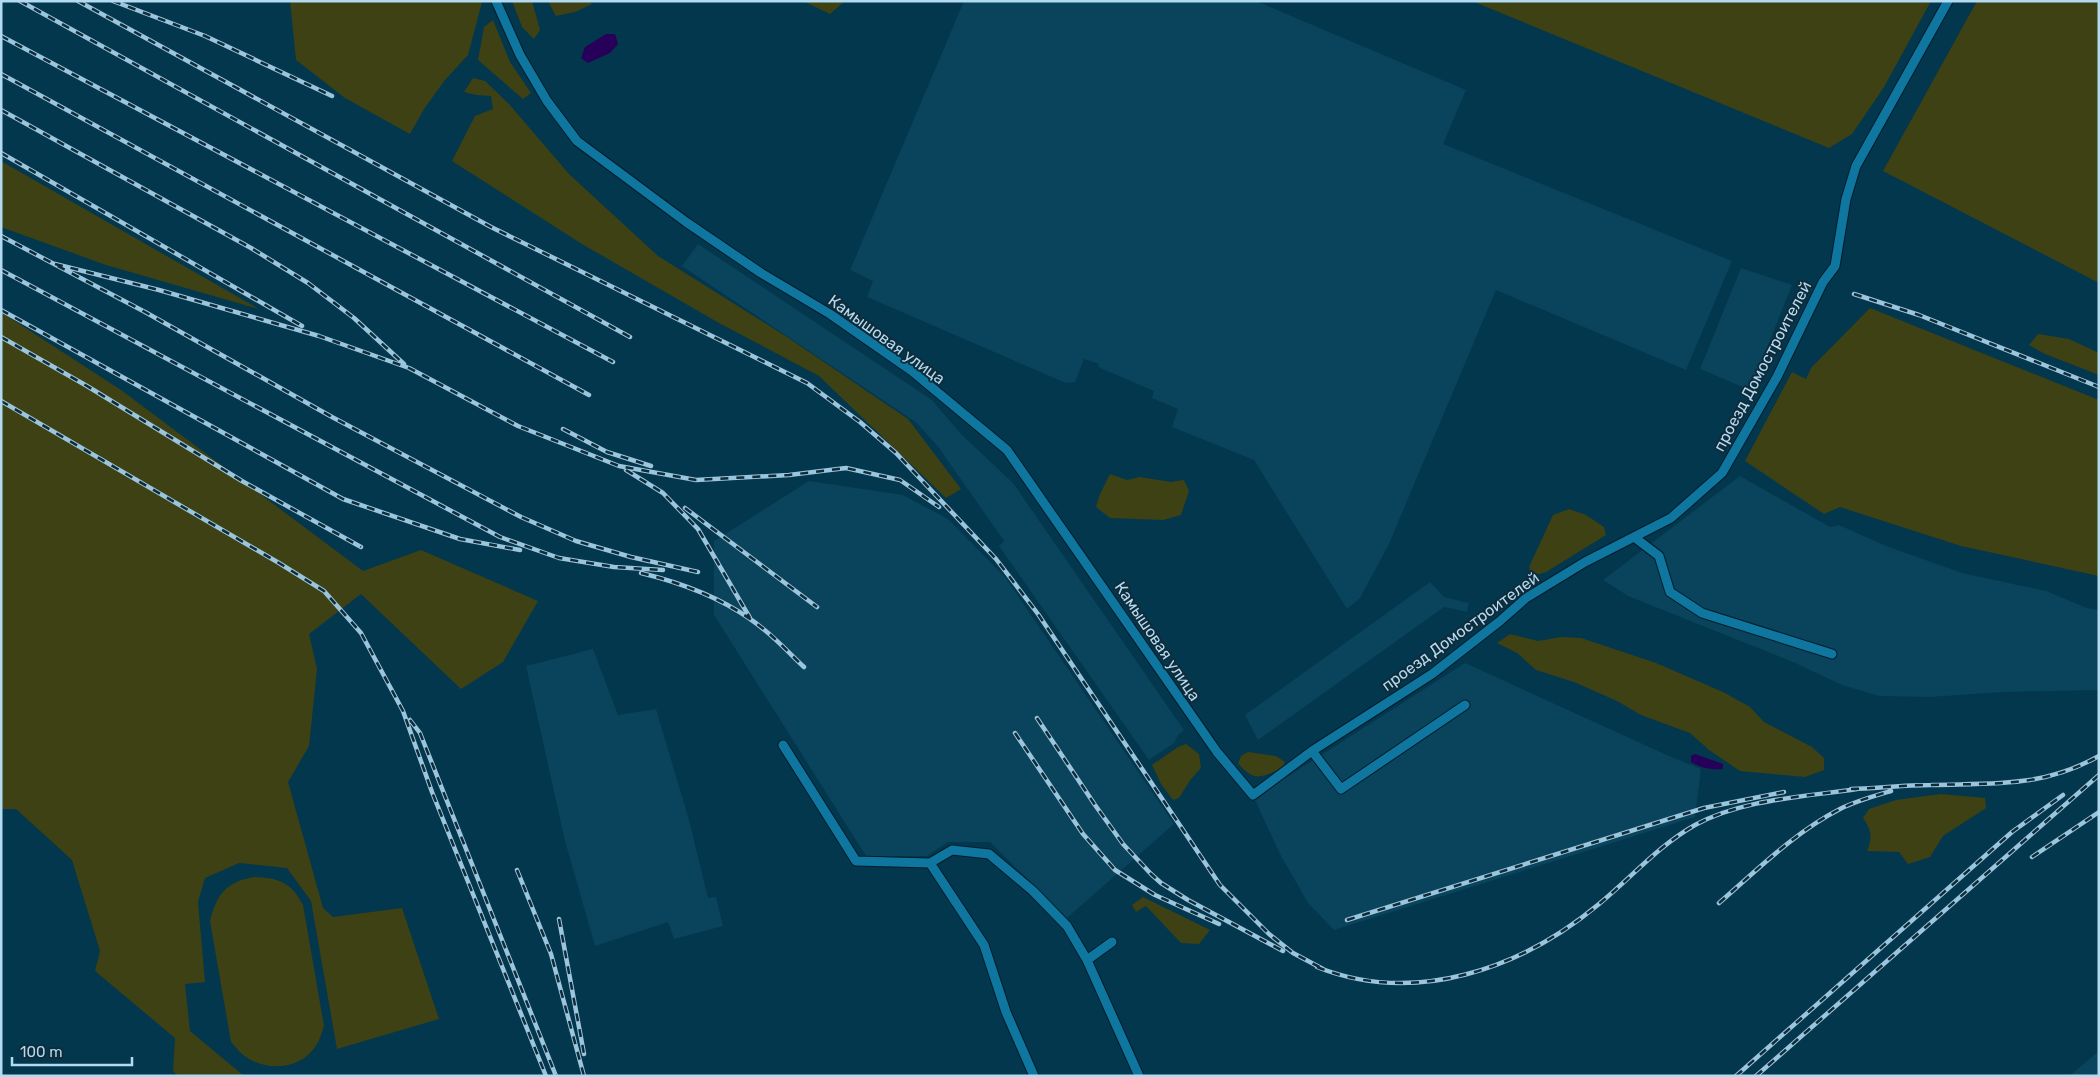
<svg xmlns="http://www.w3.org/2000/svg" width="2100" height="1077" viewBox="0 0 2100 1077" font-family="Rubik,sans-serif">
<rect width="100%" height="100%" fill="#03374d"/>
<path fill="#09445c" d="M964,1H1256L1466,90L1443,144L1732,261L1686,370L1496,290L1388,546L1360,598L1347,609L1254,460L1172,427L1178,409L1152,398L1154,391L1098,367L1099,364L1084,359L1075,382L1066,383L867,297L873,281L850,270Z
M698,244L932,400L962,435L1013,483L1184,730L1178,735L1174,743L1149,760L999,546L1004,541L939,448L917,423L682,266Z
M1741,268L1792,285L1750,390L1700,369Z
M1740,476L1830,527L1839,525L1886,546L1962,573L2046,591L2087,608L2099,610V690L2002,692L1930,697L1879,696L1842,685L1793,662L1628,596L1603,580Z
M809,481L903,495L948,519L1005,577L1174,824L1067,918L990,842H948L927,856H866L714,615V541Z
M1430,582L1444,597L1469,603L1467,612L1444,607L1258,740L1245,715Z
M593,649L618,715L656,709L689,820L708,898L716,897L723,926L674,939L668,922L595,946L565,841L526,666Z
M1465,663L1669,756L1701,769L1695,817L1334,930L1308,903L1280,854L1254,798Z
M2099,1051V1076H2069Z"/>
<path fill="#3e4113" d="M290,1H482V2L468,55L445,80L424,109L410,134L345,98L296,60Z
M512,1H532L540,30L534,39L522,27Z
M548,1H589L592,4L575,12L556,16Z
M803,1H845L830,14Z
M1472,1H1931L1884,87L1852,134L1829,148Z
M1977,1H2099V283L1883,171Z
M493,20L510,62L531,93L523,99L478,60L484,27Z
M473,78L485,81L509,104L569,174L658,256L787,337L908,419L961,489L946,498L819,376L719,323L582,244L452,161L475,116L493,109L491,96L476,95L464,92Z
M1,161L259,309L106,265L1,227Z
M1870,308L2099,400V576L1961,546L1840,507L1824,514L1745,461L1792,372L1806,379L1811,368Z
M1,312L121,390L363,571L421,550L538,601L503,662L461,689L361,594L309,634L317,669L309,746L288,782L323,908L333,917L402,908L439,1019L337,1049L311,901L287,868L239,863L205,878L198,902L205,982L185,984L190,1031L244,1076H178L173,1071L175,1038L95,971L100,951L72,860L16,809H1Z
M2038,334L2069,339L2099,353V375L2045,354L2029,345Z
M1110,474L1127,480L1140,477L1171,482L1184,480L1189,491L1181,515L1163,520L1110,518L1096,507L1100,494Z
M1569,509L1586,515L1604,527L1606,535L1546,572L1532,576L1529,567L1553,515Z
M1510,634L1538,641L1561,637L1581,638L1656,663L1723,692L1750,707L1764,722L1812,747L1824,758V770L1805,777L1740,771L1709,750L1690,733L1641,715L1617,701L1574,682L1536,670L1517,653L1497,643Z
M1186,744L1199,754L1201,768L1191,779L1179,798L1173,800L1161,784L1152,765L1178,747Z
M1248,752L1276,756L1285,762L1282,768C1262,777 1254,783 1238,763L1241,756Z
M1941,794L1985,798L1986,808L1943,836L1930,857L1908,864L1899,852L1867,851C1873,838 1871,829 1863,818L1869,809L1896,800Z
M254,877C279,878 291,882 303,905L324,1026C322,1032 320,1039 317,1044C304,1067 273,1072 251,1060C243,1056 237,1049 231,1042L210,921C217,894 226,882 254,877Z
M1143,897L1210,930L1199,944L1181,943L1146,906L1136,912L1132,905Z"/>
<path fill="#270059" d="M606,34H615L618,44L610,53L588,63L581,58L585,47Z
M1695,754L1723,764V769C1712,770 1700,768 1691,762V756Z"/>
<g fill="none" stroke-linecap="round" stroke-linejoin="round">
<defs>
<path id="minor" d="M496,1L520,55L547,101L577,141L686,222L761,273L830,314L912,371L1007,450L1217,752L1253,795L1312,751L1432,674L1500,621L1526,598L1585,562L1671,518L1722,473L1777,377L1823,282L1835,266L1846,199L1856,166L1948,1
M1634,537L1659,556L1670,592L1702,613L1832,654
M783,745L856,861L930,863
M1312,751L1341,789L1465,705
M1087,960L1112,942
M1034,1076L1006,1012L984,945L930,863L952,850L989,854L1033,891L1067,926L1087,960L1139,1076"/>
</defs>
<use href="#minor" stroke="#021d2b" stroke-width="11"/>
<use href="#minor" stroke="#0f769f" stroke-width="9"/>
<defs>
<path id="rail" d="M20,1L630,337
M78,1L491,227L807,383L860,422L896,453L996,559L1038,614L1220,885L1269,934L1293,953L1323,969
M113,1L205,36L332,96
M1,36L613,362
M1,74L589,395
M1,110L251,248L308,283L354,318L404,364
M1,153L302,326
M1,236L145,312L332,417L521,517L576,541L631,557L698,572
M55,264L159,290L319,336L409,368L518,426L619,466L696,480L789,475L846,468L900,480L939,507
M1,270L500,537L559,558L614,567L663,570
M1854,294L1919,315L2099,387
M1,310L343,499L460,539L520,550
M1,337L87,386L242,481L361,547
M1,401L279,563L324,591L361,633L403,711L432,792L546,1076
M563,429L607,452L651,466
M626,470L663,493L698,529L750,618
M685,508L817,607
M641,573C678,582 719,597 750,619C770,632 787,651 804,667
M1037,718L1095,805L1123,844L1151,874L1161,883L1188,900L1283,951
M410,720L420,733L556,1076
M1015,733L1083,834L1115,870L1155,895L1219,924
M1851,789C1878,788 1905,785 1931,785C1993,783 2042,788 2099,756
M2032,857L2099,812
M517,870L551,954L584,1076
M1719,903C1757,870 1795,832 1840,809C1856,801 1874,796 1891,791
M559,919L584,1054
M1347,920L1704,808L1784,792
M1317,967C1415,1006 1521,969 1599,904C1631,878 1658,846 1695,825C1743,799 1804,797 1857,789
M1736,1076L2012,832L2063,795
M1756,1076L2099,775"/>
</defs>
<use href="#rail" stroke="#9bc5dc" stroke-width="4.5"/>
<use href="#rail" stroke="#102c3a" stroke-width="2.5" stroke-dasharray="8" stroke-linecap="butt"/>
</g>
<g text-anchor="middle" stroke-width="4" stroke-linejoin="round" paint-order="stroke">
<g font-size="16" fill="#b2daf1" stroke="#102c3a">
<text transform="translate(887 339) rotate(36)" y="6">Камышовая улица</text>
<text transform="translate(1762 366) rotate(-62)" y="6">проезд Домостроителей</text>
<text transform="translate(1460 631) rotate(-36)" y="6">проезд Домостроителей</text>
<text transform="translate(1158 641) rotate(56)" y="6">Камышовая улица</text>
</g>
</g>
<rect width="2100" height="1077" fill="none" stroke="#b2daf1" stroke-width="5"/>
<path d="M12 1057v8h120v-8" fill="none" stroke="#b2daf1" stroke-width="2.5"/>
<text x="20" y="1057" font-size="15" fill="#b2daf1" stroke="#102c3a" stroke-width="4" paint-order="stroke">100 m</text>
</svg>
